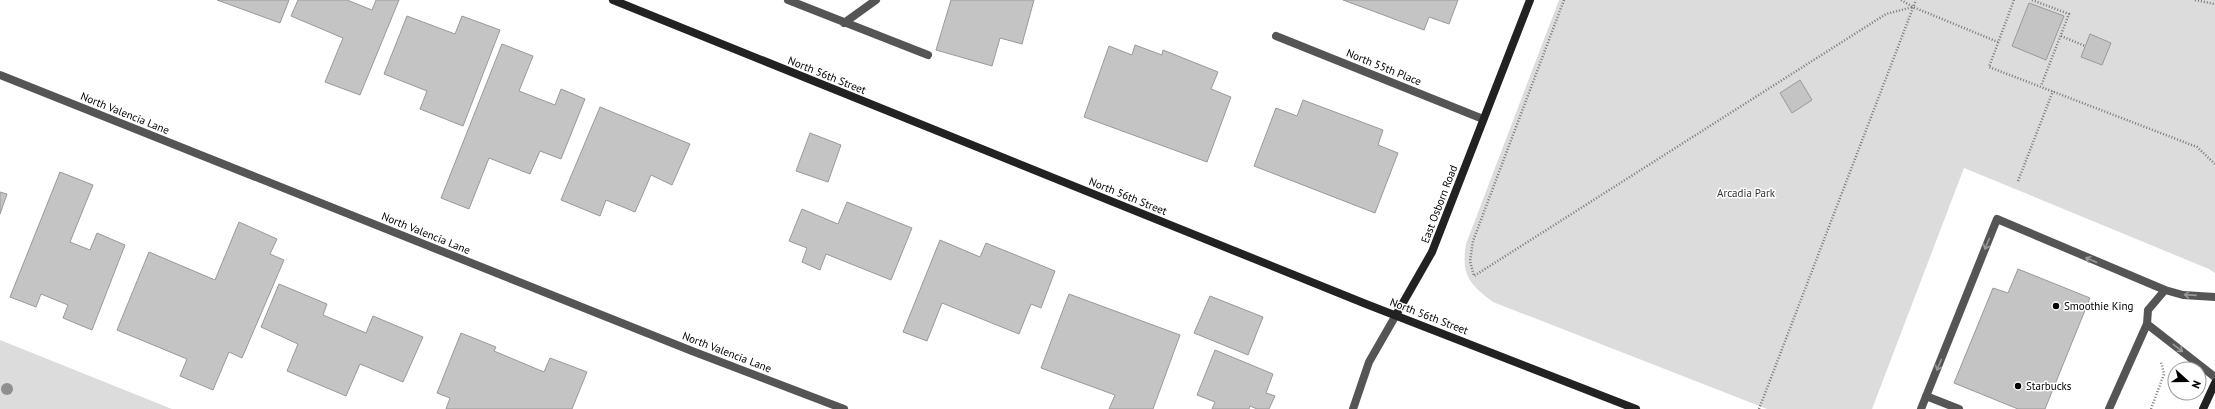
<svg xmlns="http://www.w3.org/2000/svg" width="2215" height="409" viewBox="0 0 2215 409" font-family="'PT Sans',sans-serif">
<rect width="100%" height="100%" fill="#fff"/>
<path fill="#dcdcdc" d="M1559,0H2215V273L2209,269L1964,168L1872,409H1767L1493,302C1469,284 1461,275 1466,244Z
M0,340L172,409H0Z"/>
<path fill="#c4c4c4" stroke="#999" d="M217,0H289L280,23Z
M298,0H347L372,10L376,0H399L360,95L325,82L343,38L291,16Z
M951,0H1034L1022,44L1000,38L992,66L936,50Z
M1343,0H1458L1449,24L1429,17L1424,30Z
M2029,3L2064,16L2046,60L2012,46Z
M407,16L455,34L462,16L500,30L463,126L420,109L427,91L384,74Z
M2090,34L2111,43L2102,65L2081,57Z
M502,44L533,56L519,91L555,105L561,89L585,99L561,159L540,151L530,174L489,158L469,209L441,198Z
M1135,45L1162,55L1163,50L1218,72L1211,89L1231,97L1207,162L1084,117L1109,46L1132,55Z
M1800,80L1812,100L1792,113L1780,93Z
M1303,100L1383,130L1378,145L1398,153L1375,213L1254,166L1276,108L1297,116Z
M600,107L690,144L672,185L651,175L635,212L606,200L600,216L561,200Z
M810,133L841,145L828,182L796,171Z
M60,172L93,185L70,242L90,250L97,233L125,245L92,330L63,318L68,305L41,294L36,307L10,297Z
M0,192L7,194L0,214Z
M847,202L912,228L891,280L826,254L820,270L802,262L807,248L789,241L802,209L838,224Z
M239,222L277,239L270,254L284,260L242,358L229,352L213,390L180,376L187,359L117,330L149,252L215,280Z
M940,240L980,257L986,243L1055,271L1041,308L1031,304L1019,334L942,303L927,341L903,332Z
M2018,269L2090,298L2045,409H2018L1954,383L1993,288L2008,293Z
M279,284L327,304L323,315L366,333L373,316L423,337L403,382L360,364L346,396L287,371L298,344L261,327Z
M1069,294L1180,335L1153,409H1109L1115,395L1041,368Z
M1210,296L1263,317L1248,355L1194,333Z
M461,333L496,347L494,351L544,372L550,358L587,372L572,409H446L450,398L437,393Z
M1215,350L1273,374L1266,393L1275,396L1269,409H1257L1250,406L1249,409H1212L1215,402L1197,395Z"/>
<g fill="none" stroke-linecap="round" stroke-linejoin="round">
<path stroke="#777" stroke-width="2.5" stroke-dasharray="1 2" stroke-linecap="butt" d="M1564,0L1473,241L1470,261L1474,276L1886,14L1913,7
M1901,0L1913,7L1998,42
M2014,0L1989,67L2197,147L2215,164
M2032,0L2069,14L2041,86
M2195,0L2215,4
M2061,36L2085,46
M2018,181L2053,91
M1759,409L1916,0
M2151,409L2164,374L2161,362"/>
<path stroke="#555" stroke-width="8" d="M788,0L928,55
M2147,324L2215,377
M1926,396L1959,409
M1921,409L1997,219L2165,290L2183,295L2215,297
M2109,409L2147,324L2148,310L2165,290"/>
<path stroke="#555" stroke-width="8" d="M844,23L876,0
M1276,36L1483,119
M0,75L692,351L844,409
M1353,409L1369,362L1396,315"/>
<path stroke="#222" stroke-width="8" d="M613,0L1366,304L1636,409
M1396,315L1432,252L1530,0
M2203,409L2215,383"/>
</g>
<circle fill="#8f8f8f" cx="7" cy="389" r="6"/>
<defs><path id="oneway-shaft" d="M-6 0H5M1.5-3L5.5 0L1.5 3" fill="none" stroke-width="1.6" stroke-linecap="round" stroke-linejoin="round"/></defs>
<g stroke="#999">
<use href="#oneway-shaft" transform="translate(1987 244) rotate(112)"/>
<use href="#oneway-shaft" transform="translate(2091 260) rotate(-157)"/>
<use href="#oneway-shaft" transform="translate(2190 295) rotate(-176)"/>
<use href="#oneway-shaft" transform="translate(2178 348) rotate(38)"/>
<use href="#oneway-shaft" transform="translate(1939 365) rotate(112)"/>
</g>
<g fill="#000" stroke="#fff" stroke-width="1.5">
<circle cx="2056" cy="306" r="4"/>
<circle cx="2018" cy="386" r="4"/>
</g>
<g text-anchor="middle" stroke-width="3" stroke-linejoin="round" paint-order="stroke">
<g font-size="11" fill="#000" stroke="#fff">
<text transform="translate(1384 67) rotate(22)" y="4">North 55th Place</text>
<text transform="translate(827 75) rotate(22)" y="4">North 56th Street</text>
<text transform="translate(125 113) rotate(22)" y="4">North Valencia Lane</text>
<text transform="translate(1128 196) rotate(22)" y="4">North 56th Street</text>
<text transform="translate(1439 204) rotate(-69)" y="4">East Osborn Road</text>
<text transform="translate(426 233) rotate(22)" y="4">North Valencia Lane</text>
<text transform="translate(1429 316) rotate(21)" y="4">North 56th Street</text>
<text transform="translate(727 352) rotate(21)" y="4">North Valencia Lane</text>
</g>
<g font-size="11" fill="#333" stroke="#fff">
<text x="1746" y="197">Arcadia Park</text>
</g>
<g font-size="11" fill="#000" stroke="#fff" text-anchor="start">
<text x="2064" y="310">Smoothie King</text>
<text x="2026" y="390">Starbucks</text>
</g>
</g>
<g transform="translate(2187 381) rotate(111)"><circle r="19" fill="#ffffff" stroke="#999999"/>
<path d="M0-3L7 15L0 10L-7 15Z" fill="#000000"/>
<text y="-6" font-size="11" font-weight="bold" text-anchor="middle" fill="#000000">N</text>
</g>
</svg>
